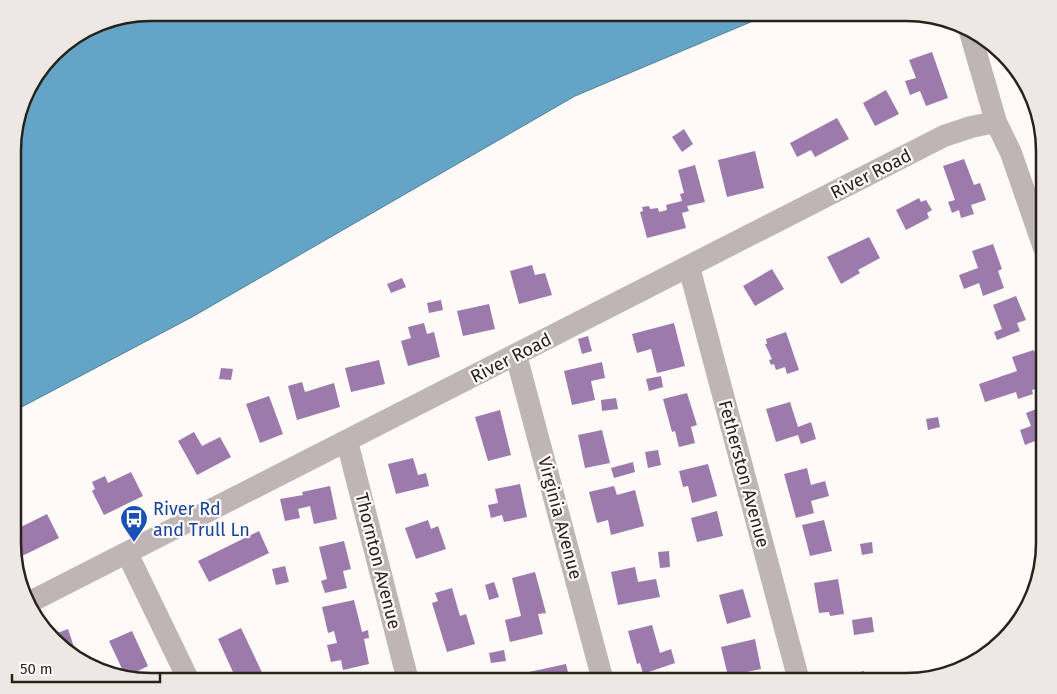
<svg xmlns="http://www.w3.org/2000/svg" width="1057" height="694" viewBox="0 0 1057 694" font-family="'Fira Sans',sans-serif">
<rect width="100%" height="100%" fill="#fdfaf7"/>
<path fill="#64a5c7" stroke="#527e94" d="M152,13H772L575,96L192,317L14,411V134L27,90L60,47L99,23Z"/>
<path fill="#9d7aac" d="M932,52L948,98L926,106L920,91L910,95L905,81L916,78L909,60Z
M886,90L899,114L875,126L863,103Z
M837,118L849,139L815,157L811,150L797,157L790,143Z
M684,129L693,144L682,152L672,137Z
M755,151L764,188L727,197L718,160Z
M964,159L974,185L980,183L986,200L971,205L974,214L961,218L959,210L952,213L948,202L955,200L943,166Z
M695,165L705,202L687,206L689,211L682,213L686,228L647,238L640,212L643,211L642,207L649,206L650,209L658,208L659,212L667,210L666,205L682,201L680,194L684,193L678,170Z
M919,198L921,202L926,200L932,210L927,213L929,218L906,230L896,210Z
M869,237L880,258L858,270L860,273L841,284L827,257Z
M993,244L1002,269L998,271L1004,288L983,296L979,283L964,289L959,275L978,268L972,251Z
M532,265L535,275L545,273L552,295L519,304L510,271Z
M772,269L784,289L755,306L743,286Z
M402,278L406,287L391,293L387,284Z
M1016,296L1026,320L1017,323L1020,331L997,340L994,332L1002,329L993,305Z
M441,300L443,310L429,313L427,303Z
M489,304L495,329L463,336L457,311Z
M424,323L427,334L434,332L440,357L408,366L401,341L411,338L408,327Z
M674,323L685,366L657,373L651,349L637,353L632,334Z
M786,332L799,370L787,374L785,367L776,370L774,364L771,365L769,360L772,359L765,344H767L766,339Z
M588,336L592,351L582,354L578,339Z
M1034,350L1038,363L1036,364L1043,387L1032,390L1033,394L1018,399L1016,392L985,402L979,384L1017,371L1012,357Z
M379,360L385,384L351,392L345,368Z
M602,362L605,378L591,381L595,400L572,405L564,371Z
M221,368L233,369L231,380L219,379Z
M661,376L663,387L649,391L646,379Z
M302,382L305,392L334,383L340,407L297,420L288,386Z
M687,393L697,425L691,427L695,443L679,447L675,431L672,432L663,399Z
M269,396L283,434L260,443L246,404Z
M616,398L618,409L602,411L601,400Z
M790,402L798,427L811,422L816,439L801,444L798,435L776,442L766,409Z
M1044,406V441L1037,444L1035,441L1025,445L1020,430L1031,426L1026,413Z
M500,410L511,455L488,461L475,417Z
M938,417L940,427L928,430L926,419Z
M602,430L610,463L585,468L578,435Z
M194,432L202,446L220,437L231,457L197,475L178,441Z
M658,450L661,465L648,468L645,452Z
M413,458L418,475L426,473L429,486L396,494L388,464Z
M633,462L635,472L614,478L611,468Z
M708,464L717,496L692,503L688,486L683,487L679,471Z
M807,468L811,485L825,481L829,496L811,501L814,513L796,518L784,474Z
M131,472L143,496L104,515L92,491L95,489L92,482L105,476L108,483Z
M520,484L527,517L504,522L502,515L491,518L488,505L498,503L495,489Z
M330,486L337,519L314,524L310,506L298,509L300,518L285,521L280,499L303,495L302,492Z
M614,486L617,495L635,490L644,526L611,535L608,520L597,523L589,492Z
M717,511L723,536L697,542L691,518Z
M47,514L59,538L20,557L14,544V524L16,522L19,528Z
M428,520L431,529L438,526L446,549L416,559L405,528Z
M824,520L832,551L810,556L802,525Z
M259,531L269,553L209,582L198,561Z
M344,541L351,569L343,571L347,588L325,593L321,581L327,579L319,547Z
M872,542L873,553L862,555L860,544Z
M669,551L670,567L660,568L658,552Z
M285,566L289,582L276,585L272,569Z
M635,567L638,582L656,579L660,597L618,605L611,572Z
M535,572L546,613L538,614L543,634L510,642L505,620L521,616L512,578Z
M838,579L844,614L830,616L829,612L819,613L814,583Z
M494,582L499,597L489,600L485,585Z
M452,588L460,616L466,614L475,644L447,652L432,603L438,601L435,593Z
M743,589L751,617L727,624L719,595Z
M354,600L362,632L368,630L369,638L364,639L369,664L343,670L341,660L331,662L327,645L337,643L334,631L328,633L322,607Z
M872,617L874,632L854,635L852,620Z
M652,625L660,653L671,649L675,663L643,674L640,663L637,664L628,631Z
M241,628L266,681H237L218,639Z
M68,629L76,653L71,655L52,635Z
M132,631L148,666L130,675L124,673L109,641Z
M755,639L761,669L728,676L721,647Z
M504,650L506,661L491,663L489,653Z
M566,664L570,681H531L529,672Z
M864,671L866,681H835L834,679Z"/>
<g fill="none" stroke-linecap="round" stroke-linejoin="round">
<path stroke="#bfb5b7" stroke-width="22" d="M970,32L996,122L1011,153L1044,248
M689,267L799,681
M516,355L603,681
M347,441L408,681
M127,553L189,681
M28,603L944,136L971,127L996,122"/>
</g>
<defs>
<symbol id="bus-pin" viewBox="-11 -11 22 30"><path d="M0 17L-7.5 6A9.5 9.5 0 1 1 7.5 6Z" fill="#1a4fb4" stroke="#fdfaf7"/><path d="M-5-6H5V4H4V6H2V4H-2V6H-4V4H-5ZM-3.5-4V0h7V-4ZM-3.5 1.2v1.5H-2V1.2ZM2 1.2v1.5H3.5V1.2Z" fill="#fff"/></symbol>
</defs>
<g fill-rule="evenodd">
<use href="#bus-pin" x="118" y="503" width="32" height="43"/>
</g>
<g text-anchor="middle" stroke-width="4.5" stroke-linejoin="round" paint-order="stroke">
<g font-size="18" fill="#28221c" stroke="#fdfaf7">
<text transform="translate(871 174) rotate(-27)" y="6">River Road</text>
<text transform="translate(511 358) rotate(-27)" y="6">River Road</text>
<text transform="translate(744 474) rotate(75)" y="6">Fetherston Avenue</text>
<text transform="translate(560 518) rotate(75)" y="6">Virginia Avenue</text>
<text transform="translate(378 561) rotate(76)" y="6">Thornton Avenue</text>
</g>
<g font-size="18" fill="#164399" stroke="#fdfaf7" text-anchor="start">
<text x="153" y="515">River Rd<tspan x="153" dy="21">and Trull Ln</tspan></text>
</g>
</g>
<path d="M0 0H1057V694H0ZM151 21H906A130 130 0 0 1 1036 151V543A130 130 0 0 1 906 673H151A130 130 0 0 1 21 543V151A130 130 0 0 1 151 21Z" fill="#ece9e5" fill-rule="evenodd"/>
<path fill="none" stroke="#28221c" stroke-width="2.5" d="M151 21H906A130 130 0 0 1 1036 151V543A130 130 0 0 1 906 673H151A130 130 0 0 1 21 543V151A130 130 0 0 1 151 21Z"/>
<path d="M12 674v8h148v-8" fill="none" stroke="#28221c" stroke-width="2.5"/>
<text x="20" y="674" font-size="15" fill="#28221c" stroke="#fdfaf7" stroke-width="4" paint-order="stroke">50 m</text>
</svg>
